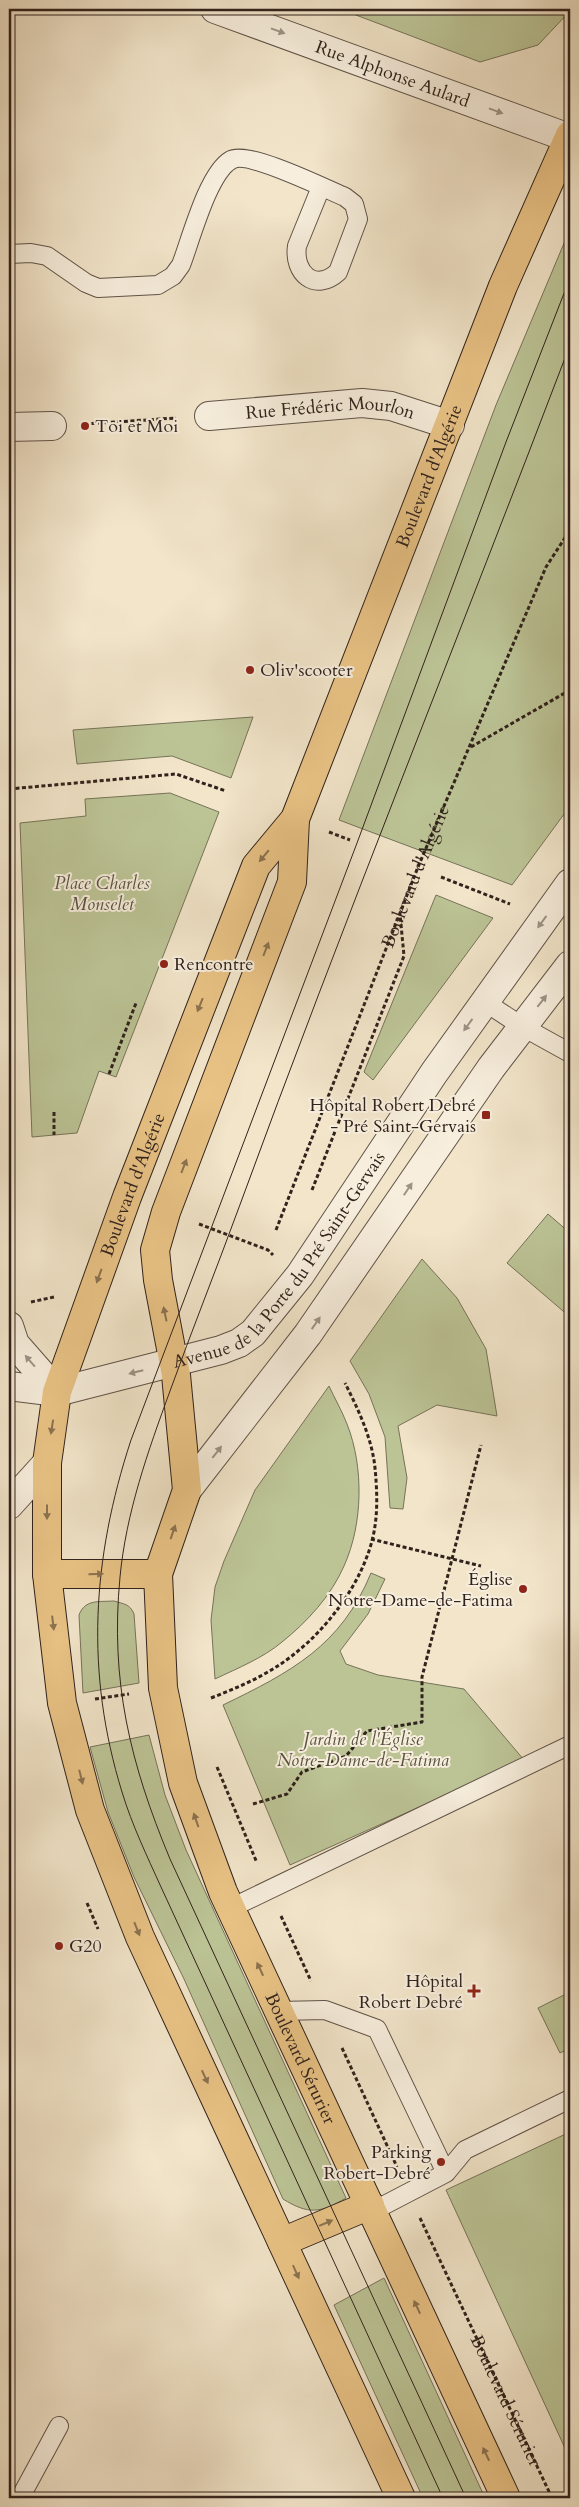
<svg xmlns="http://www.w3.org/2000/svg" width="579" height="2507" viewBox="0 0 579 2507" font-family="Cardo,serif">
<rect width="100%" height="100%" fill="#f2e5ca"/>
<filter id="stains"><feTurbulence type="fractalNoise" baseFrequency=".004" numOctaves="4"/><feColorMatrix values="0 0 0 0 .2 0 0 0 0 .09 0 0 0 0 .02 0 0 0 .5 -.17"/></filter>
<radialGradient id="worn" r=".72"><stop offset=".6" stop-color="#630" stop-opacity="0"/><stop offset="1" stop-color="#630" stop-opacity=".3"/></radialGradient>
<path fill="#bcc496" stroke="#767359" d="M340,9H570V11L538,45L480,62Z
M570,229V806L512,885L339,820L496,405Z
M253,717L231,778L172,756L77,764L73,730Z
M170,793L219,812L116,1077L99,1071L77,1133L32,1137L20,823L86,816L85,799Z
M436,895L493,918L373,1080L364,1072Z
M548,1214L570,1233V1317L507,1263Z
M422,1259L457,1298L486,1349L497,1416L437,1405L398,1426L407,1478L403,1509L390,1508L385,1437L369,1394L350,1361Z
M329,1386C335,1399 342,1411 347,1424C364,1467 363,1524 344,1566C331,1596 307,1622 282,1642C263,1658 238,1668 215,1679L211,1620L215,1587L224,1561L255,1490Z
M371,1573L385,1579L368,1614L340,1651L346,1664L378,1675L464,1689L524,1760L290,1865L223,1705C291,1672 341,1646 371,1573Z
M114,1601C124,1604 130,1604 134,1614L139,1683L83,1693L79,1615C85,1599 99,1602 114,1601Z
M149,1735L165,1795L186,1850L346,2198C320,2213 309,2215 283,2199L184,1979L134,1877L108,1812L90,1747Z
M570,1992V2048L560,2053L538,2008Z
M570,2132V2459L446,2190Z
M384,2278L485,2498H423L334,2305Z"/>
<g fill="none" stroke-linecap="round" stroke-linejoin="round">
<defs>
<path id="service" d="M9,254L31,253L47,256L86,283L98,288L158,285L173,276L181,265C191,239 208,173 231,160C247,150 326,189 345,197L354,204L358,219L338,272C315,293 293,273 297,246L321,187
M485,1002L523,1027L570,1053
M231,1908L570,1745
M279,2011L325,2010L377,2029L446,2173L373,2211
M446,2173L465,2150L570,2099
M20,2498L59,2426"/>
<g id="minor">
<path id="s3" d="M215,9L569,138"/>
<path id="s4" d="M209,416L362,403L391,406L450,425"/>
<path d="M9,427L52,426"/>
<path d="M9,1386L57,1392"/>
</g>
<g id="tertiary">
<path id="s5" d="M9,1326L15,1344L57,1392L221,1350L239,1343L253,1333L300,1275L434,1073L570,883"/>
<path d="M187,1490L308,1334L491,1068L570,965"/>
<path d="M9,1505L47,1463"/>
</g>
<g id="primary">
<path id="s6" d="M295,819L292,882L166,1212L155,1250L158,1280L176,1375L187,1490L158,1574L163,1688L183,1783L223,1892L506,2498"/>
<path d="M47,1574H158"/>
<path d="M282,2242L370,2205"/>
<path id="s7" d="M401,2498L140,1937L90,1810L62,1703L47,1574V1463L57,1392L127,1197L256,866L295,819L503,286L570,135"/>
</g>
</defs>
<use href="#service" stroke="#605348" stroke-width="20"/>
<use href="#minor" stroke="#605348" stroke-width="30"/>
<use href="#tertiary" stroke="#605348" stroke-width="30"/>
<use href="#primary" stroke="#30221c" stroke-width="30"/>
<g stroke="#30221c" stroke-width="3" stroke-dasharray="4 2.5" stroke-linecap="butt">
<path d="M85,424L176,418"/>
<path d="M471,747L570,690"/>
<path d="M9,789L176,774L226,791"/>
<path d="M329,832L350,840"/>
<path d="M441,877L510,904"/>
<path d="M109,1074L136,1003"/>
<path d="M54,1112V1135"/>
<path d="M312,1190L404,956L400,914"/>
<path d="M199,1224L268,1250L273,1255"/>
<path id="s1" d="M276,1230L418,867L546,567L570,530"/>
<path d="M31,1302L54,1297"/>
<path d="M371,1539L481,1566"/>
<path d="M9,1554L11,1566"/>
<path d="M211,1698C234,1689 256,1680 276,1667C321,1639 364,1584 374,1532C378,1511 377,1489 375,1468C372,1438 358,1409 345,1383"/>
<path d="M95,1699L129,1694"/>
<path d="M217,1767L257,1863"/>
<path d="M253,1804L287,1794L302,1772L346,1756L367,1731L422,1722V1677L481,1445"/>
<path d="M87,1903L98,1929"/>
<path d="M281,1916L311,1981"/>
<path d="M342,2048L397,2167"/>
<path id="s2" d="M420,2218L552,2498"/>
</g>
<use href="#service" stroke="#f7eedd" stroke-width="18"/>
<use href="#minor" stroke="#f7eedd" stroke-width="28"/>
<use href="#tertiary" stroke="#f7eedd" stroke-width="28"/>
<use href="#primary" stroke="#e9c285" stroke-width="28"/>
<path stroke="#30221c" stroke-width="1" d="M443,2498L161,1887C147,1856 132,1825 122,1792C85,1672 92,1559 131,1440L357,843L506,442L570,278
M466,2498L170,1859C130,1763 110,1681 120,1577C126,1513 148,1451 170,1391C192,1330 216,1270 238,1210C344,920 460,634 570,345"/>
</g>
<defs><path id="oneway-solid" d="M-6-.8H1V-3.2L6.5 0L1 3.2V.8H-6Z" transform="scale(1.25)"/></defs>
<g fill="#9d9286">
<use href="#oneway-solid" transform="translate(278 31) rotate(20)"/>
<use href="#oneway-solid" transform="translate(496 111) rotate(20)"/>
<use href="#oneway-solid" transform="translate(542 922) rotate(126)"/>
<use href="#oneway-solid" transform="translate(542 1001) rotate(-52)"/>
<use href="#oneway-solid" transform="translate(468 1025) rotate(126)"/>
<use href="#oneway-solid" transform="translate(408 1189) rotate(-56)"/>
<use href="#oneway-solid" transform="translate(316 1323) rotate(-55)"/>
<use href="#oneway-solid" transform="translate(30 1361) rotate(-131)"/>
<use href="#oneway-solid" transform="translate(136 1372) rotate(166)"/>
<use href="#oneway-solid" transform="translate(217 1452) rotate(-52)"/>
</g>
<g fill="#8c7250">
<use href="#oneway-solid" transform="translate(264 856) rotate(130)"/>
<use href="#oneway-solid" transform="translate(266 949) rotate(-69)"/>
<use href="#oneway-solid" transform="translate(200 1005) rotate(112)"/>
<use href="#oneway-solid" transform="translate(184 1166) rotate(-69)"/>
<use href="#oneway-solid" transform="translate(99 1276) rotate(110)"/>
<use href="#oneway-solid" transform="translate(165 1314) rotate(-102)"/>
<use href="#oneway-solid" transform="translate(52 1427) rotate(99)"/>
<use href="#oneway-solid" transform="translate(47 1512) rotate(90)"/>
<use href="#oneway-solid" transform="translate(173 1532) rotate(-71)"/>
<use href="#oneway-solid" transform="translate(96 1574) rotate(-1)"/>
<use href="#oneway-solid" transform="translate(53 1623) rotate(83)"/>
<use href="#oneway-solid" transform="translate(81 1777) rotate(76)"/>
<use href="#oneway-solid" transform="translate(196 1820) rotate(-109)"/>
<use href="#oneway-solid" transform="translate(137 1929) rotate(68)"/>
<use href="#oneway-solid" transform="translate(260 1969) rotate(-115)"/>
<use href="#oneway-solid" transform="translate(205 2077) rotate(65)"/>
<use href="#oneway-solid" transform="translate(326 2223) rotate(-23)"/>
<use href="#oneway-solid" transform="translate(296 2272) rotate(66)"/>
<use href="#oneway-solid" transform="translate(417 2307) rotate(-115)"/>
<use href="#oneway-solid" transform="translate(486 2454) rotate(-115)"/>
</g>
<g fill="#8f2418" stroke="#f7eedd" stroke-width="2">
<circle cx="85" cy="426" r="5"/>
<circle cx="250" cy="670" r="5"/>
<circle cx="164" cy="964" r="5"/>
<rect x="481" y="1110" width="10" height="10" rx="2.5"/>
<circle cx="523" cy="1589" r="5"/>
<circle cx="59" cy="1946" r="5"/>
<path d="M471.5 1983.5h5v5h5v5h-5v5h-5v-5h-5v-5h5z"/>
<circle cx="441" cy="2162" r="5"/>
</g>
<g text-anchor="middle" stroke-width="4" stroke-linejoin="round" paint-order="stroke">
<g font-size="18" fill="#30221c" stroke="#f7eedd">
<text dy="6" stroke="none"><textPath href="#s3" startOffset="189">Rue Alphonse Aulard</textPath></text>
<text dy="6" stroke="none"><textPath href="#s4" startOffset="122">Rue Frédéric Mourlon</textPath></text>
<text dy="6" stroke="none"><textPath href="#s7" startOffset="2170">Boulevard d'Algérie</textPath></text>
<text dy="6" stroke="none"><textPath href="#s1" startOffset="380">Boulevard d'Algérie</textPath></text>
<text dy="6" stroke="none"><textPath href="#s7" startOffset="1399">Boulevard d'Algérie</textPath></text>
<text dy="6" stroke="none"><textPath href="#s5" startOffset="356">Avenue de la Porte du Pré Saint-Gervais</textPath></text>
<text dy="6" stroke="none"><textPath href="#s6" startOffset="1298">Boulevard Sérurier</textPath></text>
<text dy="6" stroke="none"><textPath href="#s2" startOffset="202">Boulevard Sérurier</textPath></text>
</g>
<g font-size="18" fill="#30221c" stroke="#f7eedd" text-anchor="start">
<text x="95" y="432">Toi et Moi</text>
<text x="260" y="676">Oliv'scooter</text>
<text x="174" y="970">Rencontre</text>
<text x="476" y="1111" text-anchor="end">Hôpital Robert Debré<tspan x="476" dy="21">- Pré Saint-Gervais</tspan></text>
<text x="513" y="1585" text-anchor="end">Église<tspan x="513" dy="21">Notre-Dame-de-Fatima</tspan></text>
<text x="69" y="1952">G20</text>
<text x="463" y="1987" text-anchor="end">Hôpital<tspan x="463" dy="21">Robert Debré</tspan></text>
<text x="431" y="2158" text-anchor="end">Parking<tspan x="431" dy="21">Robert-Debré</tspan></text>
</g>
<g font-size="18" font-style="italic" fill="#5a5341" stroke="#f7eedd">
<text x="102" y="889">Place Charles<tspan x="102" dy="21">Monselet</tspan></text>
<text x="363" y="1745">Jardin de l'Église<tspan x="363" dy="21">Notre-Dame-de-Fatima</tspan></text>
</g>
</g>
<rect width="579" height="2507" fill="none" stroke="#f2e5ca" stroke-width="30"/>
<rect x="10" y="10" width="559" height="2487" fill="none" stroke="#30221c" stroke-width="2.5"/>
<rect x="15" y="15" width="549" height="2477" fill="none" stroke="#30221c"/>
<rect width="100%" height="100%" filter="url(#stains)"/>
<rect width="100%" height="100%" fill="url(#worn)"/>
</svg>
